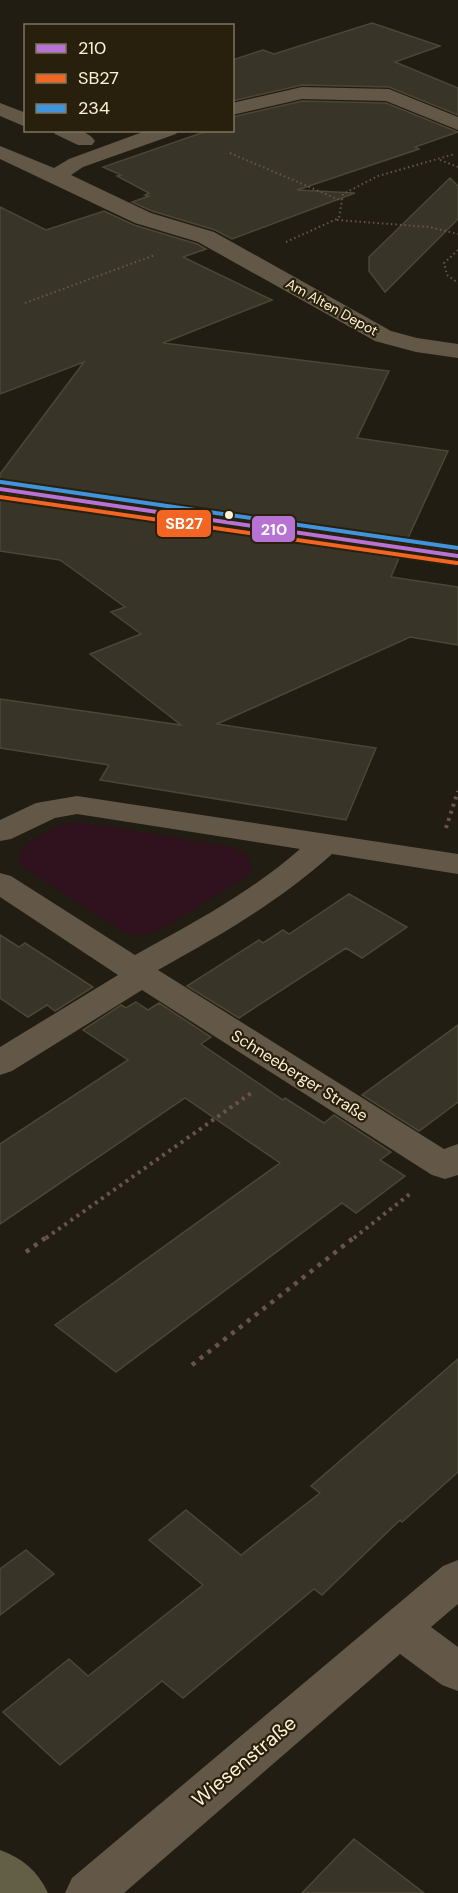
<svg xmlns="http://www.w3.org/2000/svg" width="458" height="1893" viewBox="0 0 458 1893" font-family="'DM Sans',sans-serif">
<rect width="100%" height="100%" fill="#221d13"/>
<path fill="#30111e" d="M80,822L232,847L248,856L252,870L246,877L160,930L140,935L125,933L21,866L18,855C26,839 62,822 80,822Z"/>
<path fill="#393428" stroke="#4c4634" stroke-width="1.5" d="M372,23L440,46L395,62L458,88V115L389,87L302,85L232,101V60L263,50L274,54Z
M302,101L386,103L458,132L415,147L419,149L297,190L355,193L232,239L215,230L152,211L132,202L149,196L145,195L149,193L117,176L121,175L103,167L210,130H232V117Z
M450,178L458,186V219L385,292L369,271V257Z
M0,207L46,230L104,211L134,225L197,244L206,249L183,257L272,300L163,343L389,371L357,438L448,451L408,538L0,479V474L84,362L0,394Z
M0,499L399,558L391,577L458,587V645L410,637L217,724L376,748L346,820L100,780L109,765L0,748V699L181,725L90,654L141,634L111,612L125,607L60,560L0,551Z
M349,894L407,927L362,958L346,948L239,1018L187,986L259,940L263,943L283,930L289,934Z
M0,935L19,947L25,943L93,987L55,1011L47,1005L28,1017L0,998Z
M136,1002L148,1010L159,1003L211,1037L201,1044L283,1100L285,1098L324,1123L334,1115L391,1152L380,1160L405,1176L356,1213L342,1203L116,1372L55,1325L280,1163L185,1098L0,1224V1144L128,1060L83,1030L121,1005L126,1008Z
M458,1025V1102L419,1131L362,1095Z
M458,1359V1472L402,1522L400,1520L322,1595L314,1589L183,1698L162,1681L60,1765L3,1712L69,1659L88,1676L203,1585L149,1540L186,1510L241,1555L320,1493L311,1486Z
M26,1550L54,1574L0,1615V1569Z
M354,1839L424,1893H302Z"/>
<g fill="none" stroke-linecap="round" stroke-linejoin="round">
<path stroke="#695350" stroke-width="2" stroke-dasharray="1.5 3" stroke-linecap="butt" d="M230,153L342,201
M440,160L458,167
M337,220L429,227L458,234
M286,242L339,218L343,194L378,176L455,154
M458,250L444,263L447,275L458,283
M25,303L155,255"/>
<path stroke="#695350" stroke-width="4" stroke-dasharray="3 4.5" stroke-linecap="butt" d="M446,828L458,791
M46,1238L254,1091
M354,1238L411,1193"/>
<path stroke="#695350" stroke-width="4.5" stroke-dasharray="4 6" stroke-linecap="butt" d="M26,1252L48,1236
M192,1365L356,1236"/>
<path fill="#635847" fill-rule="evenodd" d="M302,87L389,89L458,117V130L386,101L302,99L232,115V103Z
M0,103L26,113V127L0,116Z
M52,130C67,130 86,127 95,141L92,145H78L55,134Z
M148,130H179L176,134L83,167L71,175L151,213L214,232L391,331L417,338L458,344V358L416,352L375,341L198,242L135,223L0,159V146L54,168L69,159Z
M77,796L458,854V874L332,854C277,903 222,934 158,970L444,1149L458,1144V1175L445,1179L432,1175L142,990L12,1071L0,1075V1047L118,975L0,897V873L11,876L135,955C193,923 250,893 300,849L77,814L55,818L11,839L0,841V820L36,803Z
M458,1560V1604L431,1627L458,1647V1691L442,1685L400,1654L124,1893H65L72,1878L443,1566Z"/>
<path fill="#635e46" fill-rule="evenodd" d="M0,481L458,548V564L0,497Z
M0,1850C22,1858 38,1871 48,1893H0Z"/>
<defs>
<path id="bus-1" d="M0,489L458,556"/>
<path id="bus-2" d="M0,497L457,563"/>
<path id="bus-3" d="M1,482L458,548"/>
</defs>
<use href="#bus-1" stroke="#28200d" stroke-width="8"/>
<use href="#bus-2" stroke="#28200d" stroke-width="8"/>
<use href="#bus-3" stroke="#28200d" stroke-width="8"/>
<use href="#bus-1" stroke="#b673d3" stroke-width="4"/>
<use href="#bus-2" stroke="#f26522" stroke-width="4"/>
<use href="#bus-3" stroke="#4094de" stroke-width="4"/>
</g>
<circle fill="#fff1d4" stroke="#28200d" stroke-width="2" cx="229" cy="515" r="5"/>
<g text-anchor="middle" stroke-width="4.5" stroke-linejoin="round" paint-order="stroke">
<g font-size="14" fill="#fff1d4" stroke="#28200d">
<text transform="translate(332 307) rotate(29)" y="5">Am Alten Depot</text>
</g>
<g font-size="16" fill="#fff1d4" stroke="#28200d">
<text transform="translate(300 1075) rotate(32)" y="6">Schneeberger Straße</text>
</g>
<g font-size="20" fill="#fff1d4" stroke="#28200d">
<text transform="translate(244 1761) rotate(-40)" y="7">Wiesenstraße</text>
</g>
</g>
<g stroke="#28200d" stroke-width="2">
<rect x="156" y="509" width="56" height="29" rx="6" fill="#f26522"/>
<rect x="251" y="515" width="45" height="28" rx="6" fill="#b673d3"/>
</g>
<g font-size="16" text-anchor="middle" font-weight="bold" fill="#fff">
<text x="184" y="529">SB27</text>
<text x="274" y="535">210</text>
</g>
<rect x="24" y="24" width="210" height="108" fill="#28200d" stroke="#7e745d" stroke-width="1.5"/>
<rect x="36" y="44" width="30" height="9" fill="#b673d3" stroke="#7e745d" stroke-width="1.5"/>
<text x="78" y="54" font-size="18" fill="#fff1d4">210</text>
<rect x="36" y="74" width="30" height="9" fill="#f26522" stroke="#7e745d" stroke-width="1.5"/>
<text x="78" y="84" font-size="18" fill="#fff1d4">SB27</text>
<rect x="36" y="104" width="30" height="9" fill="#4094de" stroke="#7e745d" stroke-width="1.5"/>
<text x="78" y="114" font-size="18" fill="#fff1d4">234</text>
</svg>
